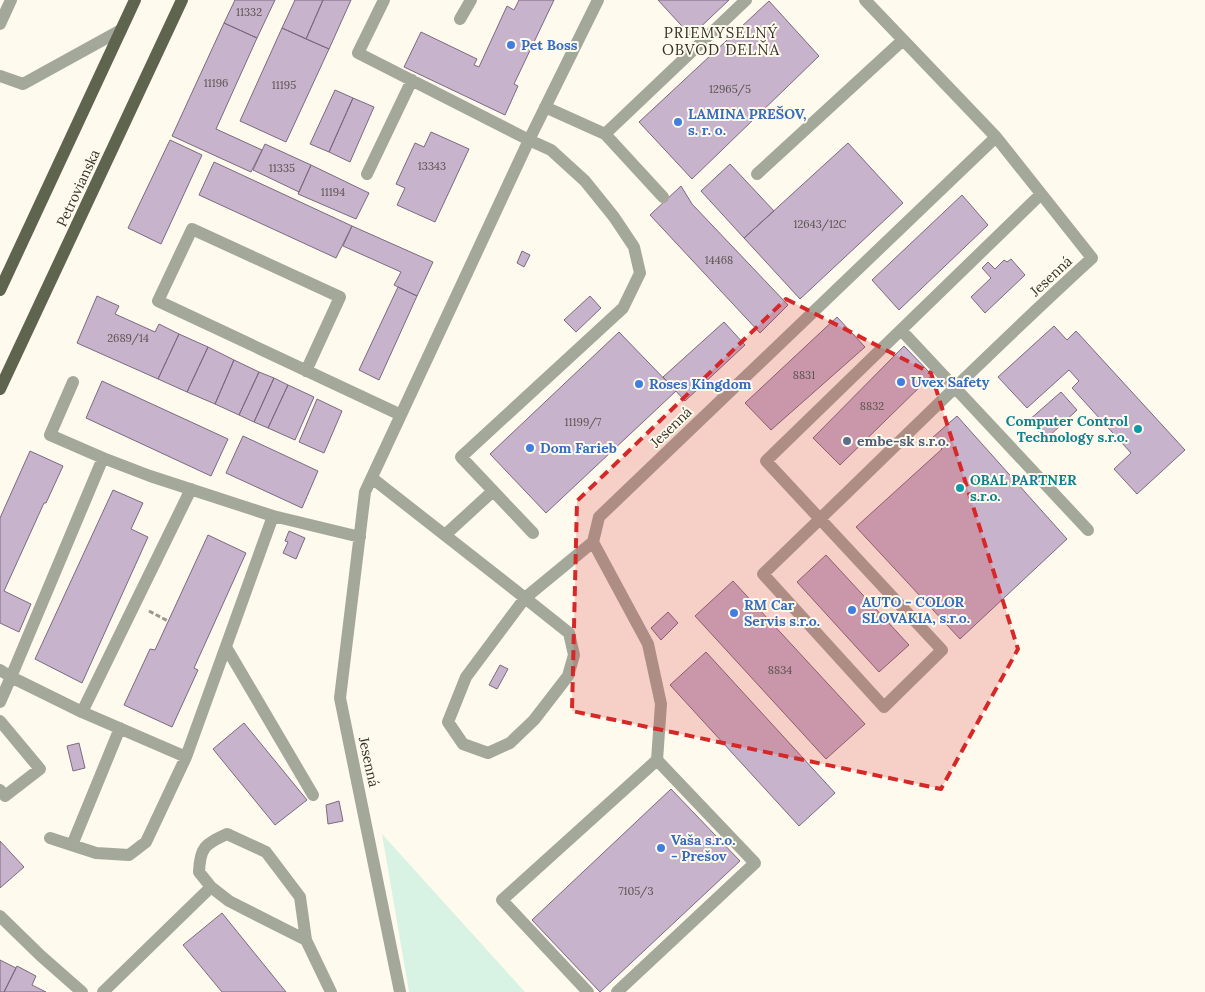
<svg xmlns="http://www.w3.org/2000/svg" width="1205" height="992" viewBox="0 0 1205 992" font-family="Lora,serif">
<rect width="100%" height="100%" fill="#fefaee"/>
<path fill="#d8f2e4" d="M382,834L525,992H409Z"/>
<path fill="#c7b3cb" stroke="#7c6a80" d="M235,0H275L257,38L224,23Z
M295,0H323L306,39L282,28Z
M323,0H351L329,49L306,39Z
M519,0H554L514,84L518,86L505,115L404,67L421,32L477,59L474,65L479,67L507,6L514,10Z
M658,0H729L691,36Z
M769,1L819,56L692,179L639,122Z
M224,23L257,38L216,129L262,150L251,172L172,136Z
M282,28L329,49L286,142L240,121Z
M335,90L353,98L329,152L310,144Z
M353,98L374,107L350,162L329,152Z
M431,132L469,149L435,222L397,205L405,188L396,184L415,143L424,147Z
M170,140L202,155L161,244L128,228Z
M848,143L903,203L800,299L744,238Z
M265,144L311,165L299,192L253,170Z
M214,162L352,226L336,258L199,195Z
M730,164L774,211L744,238L701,191Z
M311,165L369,193L356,219L298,194Z
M681,186L692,204L788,305L760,333L650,215Z
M962,195L988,225L899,310L872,280Z
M352,226L433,262L417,296L394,285L401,272L343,246Z
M522,251L530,255L524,267L517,263Z
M1011,259L1025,275L985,313L971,297L991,278L982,268L988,262L995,269L1004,260L1007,262Z
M398,287L417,296L379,380L359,370Z
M97,296L119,306L115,314L155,332L159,324L179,334L158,379L77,343Z
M590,296L601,308L576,332L564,320Z
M837,317L865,347L771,430L745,403Z
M724,322L745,345L685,401L663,377Z
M1054,326L1067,340L1076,331L1185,450L1137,494L1114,469L1131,453L1072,388L1079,381L1069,370L1027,408L998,377Z
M619,332L676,391L546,513L490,454Z
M179,334L208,347L187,392L158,379Z
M904,346L932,375L840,465L813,438Z
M208,347L234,360L215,404L187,392Z
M234,360L259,372L239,415L215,404Z
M259,372L274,378L254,422L239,415Z
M274,378L288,385L268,428L254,422Z
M102,381L228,439L211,476L86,418Z
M288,385L314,397L295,440L268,428Z
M1061,392L1077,410L1046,439L1028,421Z
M317,399L342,411L324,453L299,442Z
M957,416L1067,539L960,639L856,527L942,449L932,438Z
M243,436L318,471L302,508L226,473Z
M30,451L63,466L46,503H44L4,591L31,604L19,632L0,623V518Z
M113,490L143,503L131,529L148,537L82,683L35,659Z
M289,531L305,538L296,559L283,553L288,542L285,541Z
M208,535L246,553L194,668L198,670L172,727L124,705L150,649L155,650Z
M826,555L909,645L879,672L797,582Z
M733,581L865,724L826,759L695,616Z
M668,612L678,623L661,640L651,628Z
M706,652L835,793L799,826L670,685Z
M500,665L508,669L497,689L489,685Z
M244,723L307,800L275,825L213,749Z
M79,743L85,768L73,771L67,746Z
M671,789L740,861L600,992L532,920Z
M339,801L343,821L328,824L326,805Z
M0,841L24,867L0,888Z
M222,913L286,992H222L183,945Z
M0,960L16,968L4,992H0Z
M17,966L36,976L32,985L46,992H4Z"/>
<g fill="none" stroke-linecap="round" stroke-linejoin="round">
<path stroke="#9c988c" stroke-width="3" stroke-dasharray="5 2.5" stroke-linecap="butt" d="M149,611L168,621"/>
<path stroke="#a4a89b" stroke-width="12" d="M384,0L358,53L529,140L551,150L585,181L614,217L634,247L640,273L623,308L461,457L533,533
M865,0L996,137L1092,258C1002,340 915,427 827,512L820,519L763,574L884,707L942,650L766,461L1041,194
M460,19L471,0
M0,24L11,0
M0,76L23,84L121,30
M545,107L605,134L663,197
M605,134L746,0
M367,174L412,80
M757,174L903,40
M901,330L1088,530
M306,371L340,297L192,229L158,301L401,415
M73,382L50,435L103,458
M372,478L525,598L593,542
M445,535L493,491
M525,598L569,633L574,655L568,676L534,720L510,743L488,753L463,744L448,722L466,677Z
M226,647L313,795
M0,670L11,677L0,702
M82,712L191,489
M0,721L40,769L5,796L0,790
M186,757L273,516
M657,760L661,704L648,644L593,542L599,517L996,137
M50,838L96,853L129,855L146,842L186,757L82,712L11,677L103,458L150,476L273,516L360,537
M72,845L120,728
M0,916L41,956L82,992
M306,940L229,901L211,887L199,872C200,846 206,844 227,834L266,852L300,897L306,940L331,992
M103,992L211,887
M400,992L340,698L365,492L529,140L598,0
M588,992L502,900L657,760
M617,992L755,863L657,760"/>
<path stroke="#5e644e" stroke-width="12" d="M0,290L135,0
M0,389L182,0"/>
</g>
<path fill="#d62828" fill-opacity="0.2" stroke="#d62828" stroke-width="4" stroke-dasharray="10 6" stroke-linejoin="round" d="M786,299L931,373L1018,649L941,789L572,711L577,501Z"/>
<g fill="#3f7fe0" stroke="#fefaee" stroke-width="2">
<circle cx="511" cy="45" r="5"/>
<circle cx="678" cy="122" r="5"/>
<circle cx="901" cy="382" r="5"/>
<circle cx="639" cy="384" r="5"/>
<circle cx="530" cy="448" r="5"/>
<circle cx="852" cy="610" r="5"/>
<circle cx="734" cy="613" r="5"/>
<circle cx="661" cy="848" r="5"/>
</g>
<g fill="#0f9aa8" stroke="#fefaee" stroke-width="2">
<circle cx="1138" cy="429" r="5"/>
<circle cx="960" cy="488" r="5"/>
</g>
<circle fill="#5c6f8a" stroke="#fefaee" stroke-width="2" cx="847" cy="441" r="5"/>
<g text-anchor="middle" stroke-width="4" stroke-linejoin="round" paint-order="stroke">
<g font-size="11" fill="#5a524f">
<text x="249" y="16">11332</text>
<text x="216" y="87">11196</text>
<text x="284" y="89">11195</text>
<text x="730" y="93">12965/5</text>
<text x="432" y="170">13343</text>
<text x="282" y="172">11335</text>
<text x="333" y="196">11194</text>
<text x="820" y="228">12643/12C</text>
<text x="719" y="264">14468</text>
<text x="128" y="342">2689/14</text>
<text x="804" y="379">8831</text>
<text x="872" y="410">8832</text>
<text x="583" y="426">11199/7</text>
<text x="780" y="674">8834</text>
<text x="636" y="895">7105/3</text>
</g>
<g font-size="14" font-weight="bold" fill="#366cbe" stroke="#fefaee" text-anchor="start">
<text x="521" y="50">Pet Boss</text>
<text x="688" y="119">LAMINA PREŠOV,<tspan x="688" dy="16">s. r. o.</tspan></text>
<text x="911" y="387">Uvex Safety</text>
<text x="649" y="389">Roses Kingdom</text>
<text x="540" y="453">Dom Farieb</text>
<text x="862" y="607">AUTO - COLOR<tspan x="862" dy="16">SLOVAKIA, s.r.o.</tspan></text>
<text x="744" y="610">RM Car<tspan x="744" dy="16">Servis s.r.o.</tspan></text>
<text x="671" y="845">Vaša s.r.o.<tspan x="671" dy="16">- Prešov</tspan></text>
</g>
<g font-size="14" fill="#363226" stroke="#fefaee">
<text transform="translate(78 188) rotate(-65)" y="5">Petrovianska</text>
<text transform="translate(1051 276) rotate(-43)" y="5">Jesenná</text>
<text transform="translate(671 427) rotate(-44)" y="5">Jesenná</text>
<text transform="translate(369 762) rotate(78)" y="5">Jesenná</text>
</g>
<g font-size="14" font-weight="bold" fill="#0d838f" stroke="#fefaee" text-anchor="end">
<text x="1128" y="426">Computer Control<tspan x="1128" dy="16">Technology s.r.o.</tspan></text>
<text x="970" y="485" text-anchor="start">OBAL PARTNER<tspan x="970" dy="16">s.r.o.</tspan></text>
</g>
<g font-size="14" font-weight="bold" fill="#4e5e75" stroke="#fefaee" text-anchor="start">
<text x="857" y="446">embe-sk s.r.o.</text>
</g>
<g font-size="15" letter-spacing="1" fill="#363226" stroke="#fefaee">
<text x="721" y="38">PRIEMYSELNÝ<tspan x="721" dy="17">OBVOD DELŇA</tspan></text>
</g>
</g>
</svg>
